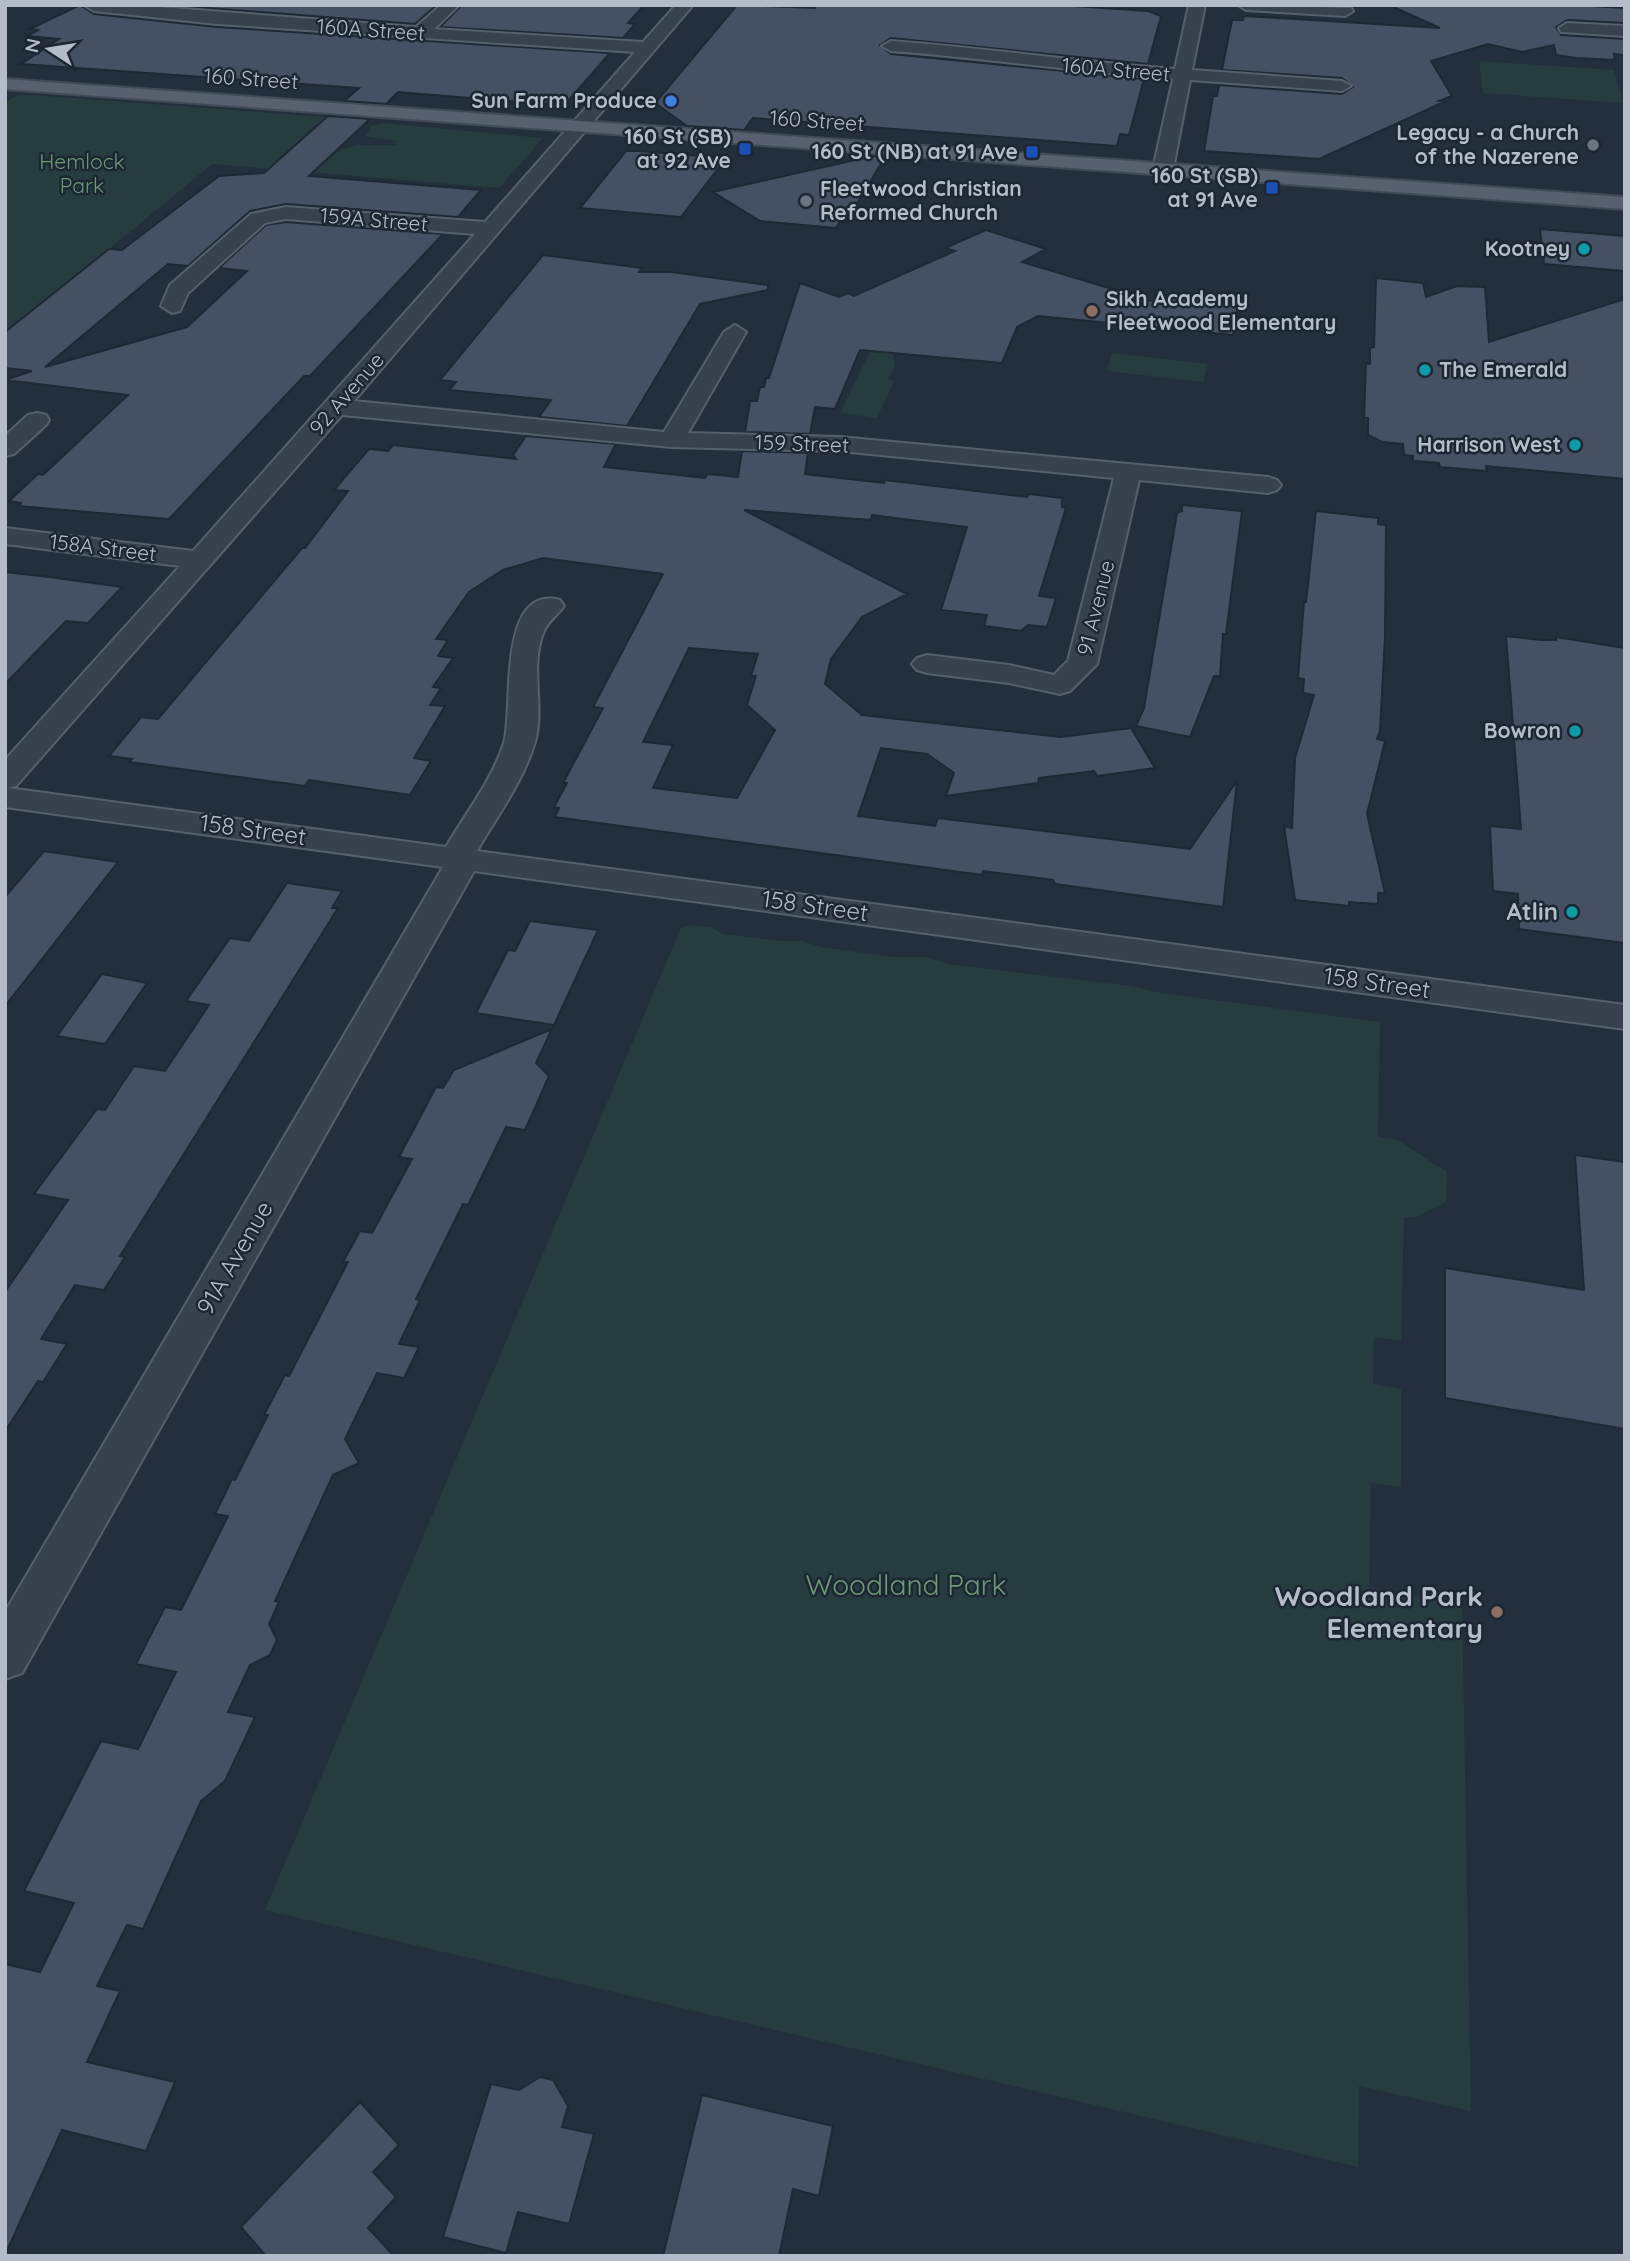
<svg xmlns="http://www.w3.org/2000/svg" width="1630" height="2261" viewBox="0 0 1630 2261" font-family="Quicksand,sans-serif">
<rect width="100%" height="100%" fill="#242f3e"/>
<path fill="#263c3f" d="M1479,61L1614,70L1623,103L1483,93Z
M19,94L351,119L339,127L315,125L295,145L327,153L358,145H396L397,141L365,136L371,126L383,123L543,138L499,188L212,164L5,335V103Z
M876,339L897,341L893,360L895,365L889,379L894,381L877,418L840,413Z
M1112,353L1208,364L1203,382L1107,371Z
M692,925L711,927L723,934L780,941H803L820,947L894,957H925L948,964L1131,986L1161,993L1380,1022L1378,1137L1398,1140L1447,1172L1446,1202L1416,1217L1404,1218L1401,1341L1374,1337L1373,1384L1401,1389V1487L1371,1483L1369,1587L1462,1605L1471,2111L1359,2086L1358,2167L265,1910L681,928Z"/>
<path fill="#455162" stroke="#1f2835" stroke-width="2" fill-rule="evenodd" d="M80,5L94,14L217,27L610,53L569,100L544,104L398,92L386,104L344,101L359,88L21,64L59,39L27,36L38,30L30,29Z
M170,5H437L415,24Z
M462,5H644L628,23L635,24L623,38L440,27Z
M737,5L815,8V5H1058L1148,11L1161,16L1148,64L891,38L880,45L891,54L1144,79L1129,135L1120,134L1117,146L753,118L744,130L687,126L655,103Z
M1389,5H1571L1625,8V23L1567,20L1556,27L1561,35L1625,39V55L1614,54L1615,60L1576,58L1556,55L1554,45L1522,52L1488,44L1431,61L1452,96L1439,101L1444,102L1319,159L1204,151L1213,96H1217L1219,85L1342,94L1353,87L1342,78L1222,70L1232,20H1243L1244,16L1440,28Z
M328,116L370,119L309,176L481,190L458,217L286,204L250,211L188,266L168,264L45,367L187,327L247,271L219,268L266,225L286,222L443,234L310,376H304L169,519L18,506L21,503L9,501L38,474L43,475L128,395L5,380L32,371L5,368V332L109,249L122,250L219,176L264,173Z
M626,151H639L726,158L681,217L580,208Z
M873,156L885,157L846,222L840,221L836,228L760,221L713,192Z
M1540,229L1625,236V271L1544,264Z
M986,230L1046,249L1022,262L1155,302V294L1239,302L1233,335L1038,316L1017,327L1002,363L860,350L835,409L815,407L810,434L745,432L750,401H757L760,387H764L766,378H769L800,283L839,297L848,293L854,296L955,251L945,248Z
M543,255L642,268L639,272H671L768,285V290L700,304L627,426L539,417L551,400L449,390L456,382L440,380Z
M1376,278L1423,283L1426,297L1457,286L1485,287L1489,342L1625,299V479L1486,466L1487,471L1440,467L1439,463L1413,461V456L1404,455L1403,444L1382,442L1368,435V418H1364L1366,363L1370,364V348L1374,347Z
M526,436L616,444L604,467L705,478L707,474L738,477L742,451L808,453L805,474L884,483L885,480L1027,497L1029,494L1062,498V507L1066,508L1039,596L1056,598L1047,627L1028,625L1021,631L984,626L987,615L941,610L967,527L872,515L871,520L744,510L907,594L862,617L831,659L825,684L862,715L1061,737L1131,728L1155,768L1097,776L1094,771L1039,778L1038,783L946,796L954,773L927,754L881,748L858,816L935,826L938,818L1190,849L1237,781L1223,907L1055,884L1053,880L983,871L982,875L555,817L559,808L554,807L567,783H563L603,708L593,707L663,574L543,558L503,570L469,592L436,639L448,640L438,656L453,658L433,687L441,688L430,705L445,706L414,758L431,761L410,795L309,780L305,786L129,762L132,759L109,756L141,717L158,719L302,548H305L348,491L334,490L369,449L388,451L393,445L516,459L513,455ZM689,648L758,654L751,676H756L747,705L775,730L737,798L653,788L673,745L643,742Z
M1182,505L1242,511L1226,634H1223L1220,676H1214L1190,737L1136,726L1144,708L1177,513L1182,511Z
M1316,511L1378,518V524L1386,525L1385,636L1380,731L1377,739L1385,741L1367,814L1385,893H1378V904L1349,902V906L1295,900L1284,826L1292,828L1295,758L1314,695L1303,693L1304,679L1298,678L1304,602H1306Z
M5,572L49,577L122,587L88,623L66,621L5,684Z
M1506,636L1540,640H1556V637L1625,648V943L1519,929L1518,894L1493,891L1490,826L1521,829Z
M44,851L118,862L5,1006V897Z
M287,883L342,891L332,908H338L120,1256L125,1257L104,1290L75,1285L41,1339L67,1344L43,1382L38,1381L5,1431V1292L68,1200L34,1194L97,1109L105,1110L134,1066L165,1071L209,1005L186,1001L230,938L249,941Z
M530,921L598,930L554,1025L476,1013L508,950L515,951Z
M102,974L147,983L105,1044L57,1036Z
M552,1029L536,1063L549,1076L525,1130L506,1127L468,1205L463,1204L416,1299L420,1300L399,1344L419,1347L404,1378L377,1373L345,1439L359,1463L333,1475L275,1601L279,1602L269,1624L277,1640L270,1655L250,1665L228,1712L255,1717L225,1781L201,1801L143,1929L127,1925L97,1986L120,1991L87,2062L175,2082L146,2151L62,2130L5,2255V1964L40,1972L74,1903L24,1891L101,1741L138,1749L176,1672L136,1664L165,1607L181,1610L228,1516L215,1514L232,1479L235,1480L268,1415H264L285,1375L289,1376L348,1262H343L360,1231L372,1233L412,1159L399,1157L436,1087L443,1088L454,1070Z
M1575,1155L1625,1162V1429L1445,1398V1268L1584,1290Z
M540,2077L553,2080L568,2106L562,2127L594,2134L569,2224L518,2212L506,2253L443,2237L491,2084L519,2090Z
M702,2095L833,2126L819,2196L793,2189L779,2256H663Z
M360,2102L399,2145L373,2172L396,2197L368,2228L394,2256H266L241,2227Z"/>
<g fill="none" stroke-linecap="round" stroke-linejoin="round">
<defs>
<path id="minor" d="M133,5L416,27L441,5H459L434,29L643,42L676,5H693L354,401L664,432L724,332L735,325L746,332L688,433L840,437L1268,477L1277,480L1281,485L1277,490L1268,493L1139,480L1097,664L1070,691L1060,694L1009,683L927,673L917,670L912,664L917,658L927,655L1009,665L1054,675L1068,661L1114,478L840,451L671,447L342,415L16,786L8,788L446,847C466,813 492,780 504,743C514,710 496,584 560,600L564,606C558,615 548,621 544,631C529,666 545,706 535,742C523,782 497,816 477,851L1625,1005V1029L474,871L22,1673L5,1679V1612L443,867L5,807V760L180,566L5,544V528L193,551L475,234L286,219L265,223L188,293L180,311L172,313L161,306L170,285L251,214L286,207L485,222L635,52L217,24L94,11L86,6Z
M1189,5H1205L1192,70L1342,81L1351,86L1342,91L1190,80L1173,169L1163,175L1153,169L1173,79C1078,72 985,58 891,51L882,46L891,41C986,48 1080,62 1175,69Z
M1238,5L1351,8L1353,11L1345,16L1246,10Z
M1567,23L1625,26V36L1561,32L1559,28Z
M37,413L46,415L49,420L46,425L14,454L5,456V436L28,415Z"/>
<path id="major" d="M5,79L1625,197V209L5,89Z"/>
</defs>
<use href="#minor" stroke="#565f6c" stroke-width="4"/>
<use href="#major" stroke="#414a57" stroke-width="4"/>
<use href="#minor" fill="#38414e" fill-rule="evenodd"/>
<use href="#major" fill="#56606e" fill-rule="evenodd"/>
</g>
<circle fill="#3f7fe0" stroke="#1d2633" stroke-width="2.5" cx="671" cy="101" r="7"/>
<g fill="#6b7280" stroke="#1d2633" stroke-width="2.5">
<circle cx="1593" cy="145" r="7"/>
<circle cx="806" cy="201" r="7"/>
</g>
<g fill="#1a4fb4" stroke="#1d2633" stroke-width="2.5">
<rect x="738" y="142" width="14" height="14" rx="3.5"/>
<rect x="1025" y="145" width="14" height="14" rx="3.5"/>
<rect x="1265" y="181" width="14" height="14" rx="3.5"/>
</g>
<g fill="#0f9aa8" stroke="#1d2633" stroke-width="2.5">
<circle cx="1584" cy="249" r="7"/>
<circle cx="1425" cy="370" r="7"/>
<circle cx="1575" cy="445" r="7"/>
<circle cx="1575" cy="731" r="7"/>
<circle cx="1572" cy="912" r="7"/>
</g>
<g fill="#8d6e63" stroke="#1d2633" stroke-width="2.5">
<circle cx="1092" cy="311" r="7"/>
<circle cx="1497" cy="1612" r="7"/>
</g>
<g text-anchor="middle" stroke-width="5" stroke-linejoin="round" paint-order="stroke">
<g font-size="21" fill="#b4bcc9" stroke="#1d2633">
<text transform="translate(371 30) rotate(4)" y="7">160A Street</text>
<text transform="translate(1116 70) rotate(5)" y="7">160A Street</text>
<text transform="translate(251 79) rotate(4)" y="7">160 Street</text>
<text transform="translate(817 121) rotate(4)" y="7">160 Street</text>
<text transform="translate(374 220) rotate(5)" y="7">159A Street</text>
<text transform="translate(347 394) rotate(-49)" y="7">92 Avenue</text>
<text transform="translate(802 444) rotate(2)" y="7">159 Street</text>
<text transform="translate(103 548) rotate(7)" y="7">158A Street</text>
<text transform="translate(1096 608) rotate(-76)" y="7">91 Avenue</text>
</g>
<g font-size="21" font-weight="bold" fill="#b4bcc9" stroke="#1d2633" text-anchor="end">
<text x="657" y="108">Sun Farm Produce</text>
<text x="1579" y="140">Legacy - a Church<tspan x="1579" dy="24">of the Nazerene</tspan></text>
<text x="731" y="144">160 St (SB)<tspan x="731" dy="24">at 92 Ave</tspan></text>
<text x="1018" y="159">160 St (NB) at 91 Ave</text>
<text x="1258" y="183">160 St (SB)<tspan x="1258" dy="24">at 91 Ave</tspan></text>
<text x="820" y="196" text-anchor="start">Fleetwood Christian<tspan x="820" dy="24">Reformed Church</tspan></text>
<text x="1570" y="256">Kootney</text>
<text x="1106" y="306" text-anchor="start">Sikh Academy<tspan x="1106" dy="24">Fleetwood Elementary</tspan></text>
<text x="1439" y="377" text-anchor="start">The Emerald</text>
<text x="1561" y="452">Harrison West</text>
<text x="1561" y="738">Bowron</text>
</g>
<g font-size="21" fill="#6b9a76" stroke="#1d2633">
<text x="82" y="169">Hemlock<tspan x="82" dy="24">Park</tspan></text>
</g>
<g font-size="24" fill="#b4bcc9" stroke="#1d2633">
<text transform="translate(253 830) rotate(8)" y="8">158 Street</text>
<text transform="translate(815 906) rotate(8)" y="8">158 Street</text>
<text transform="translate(1377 983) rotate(8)" y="8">158 Street</text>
<text transform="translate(235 1258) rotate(-60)" y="8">91A Avenue</text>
</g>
<g font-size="24" font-weight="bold" fill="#b4bcc9" stroke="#1d2633" text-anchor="end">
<text x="1558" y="920">Atlin</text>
</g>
<g font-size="28" fill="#6b9a76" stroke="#1d2633">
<text x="906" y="1595">Woodland Park</text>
</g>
<g font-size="28" font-weight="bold" fill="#b4bcc9" stroke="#1d2633" text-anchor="end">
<text x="1483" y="1606">Woodland Park<tspan x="1483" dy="32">Elementary</tspan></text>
</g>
</g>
<rect width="1630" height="2261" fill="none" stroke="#b4bcc9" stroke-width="14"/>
<g transform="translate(49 49) rotate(282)" stroke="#1d2633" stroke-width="5" paint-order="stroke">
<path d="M0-5L12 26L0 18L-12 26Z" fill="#b4bcc9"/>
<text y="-10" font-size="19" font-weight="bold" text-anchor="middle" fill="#b4bcc9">N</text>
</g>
</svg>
